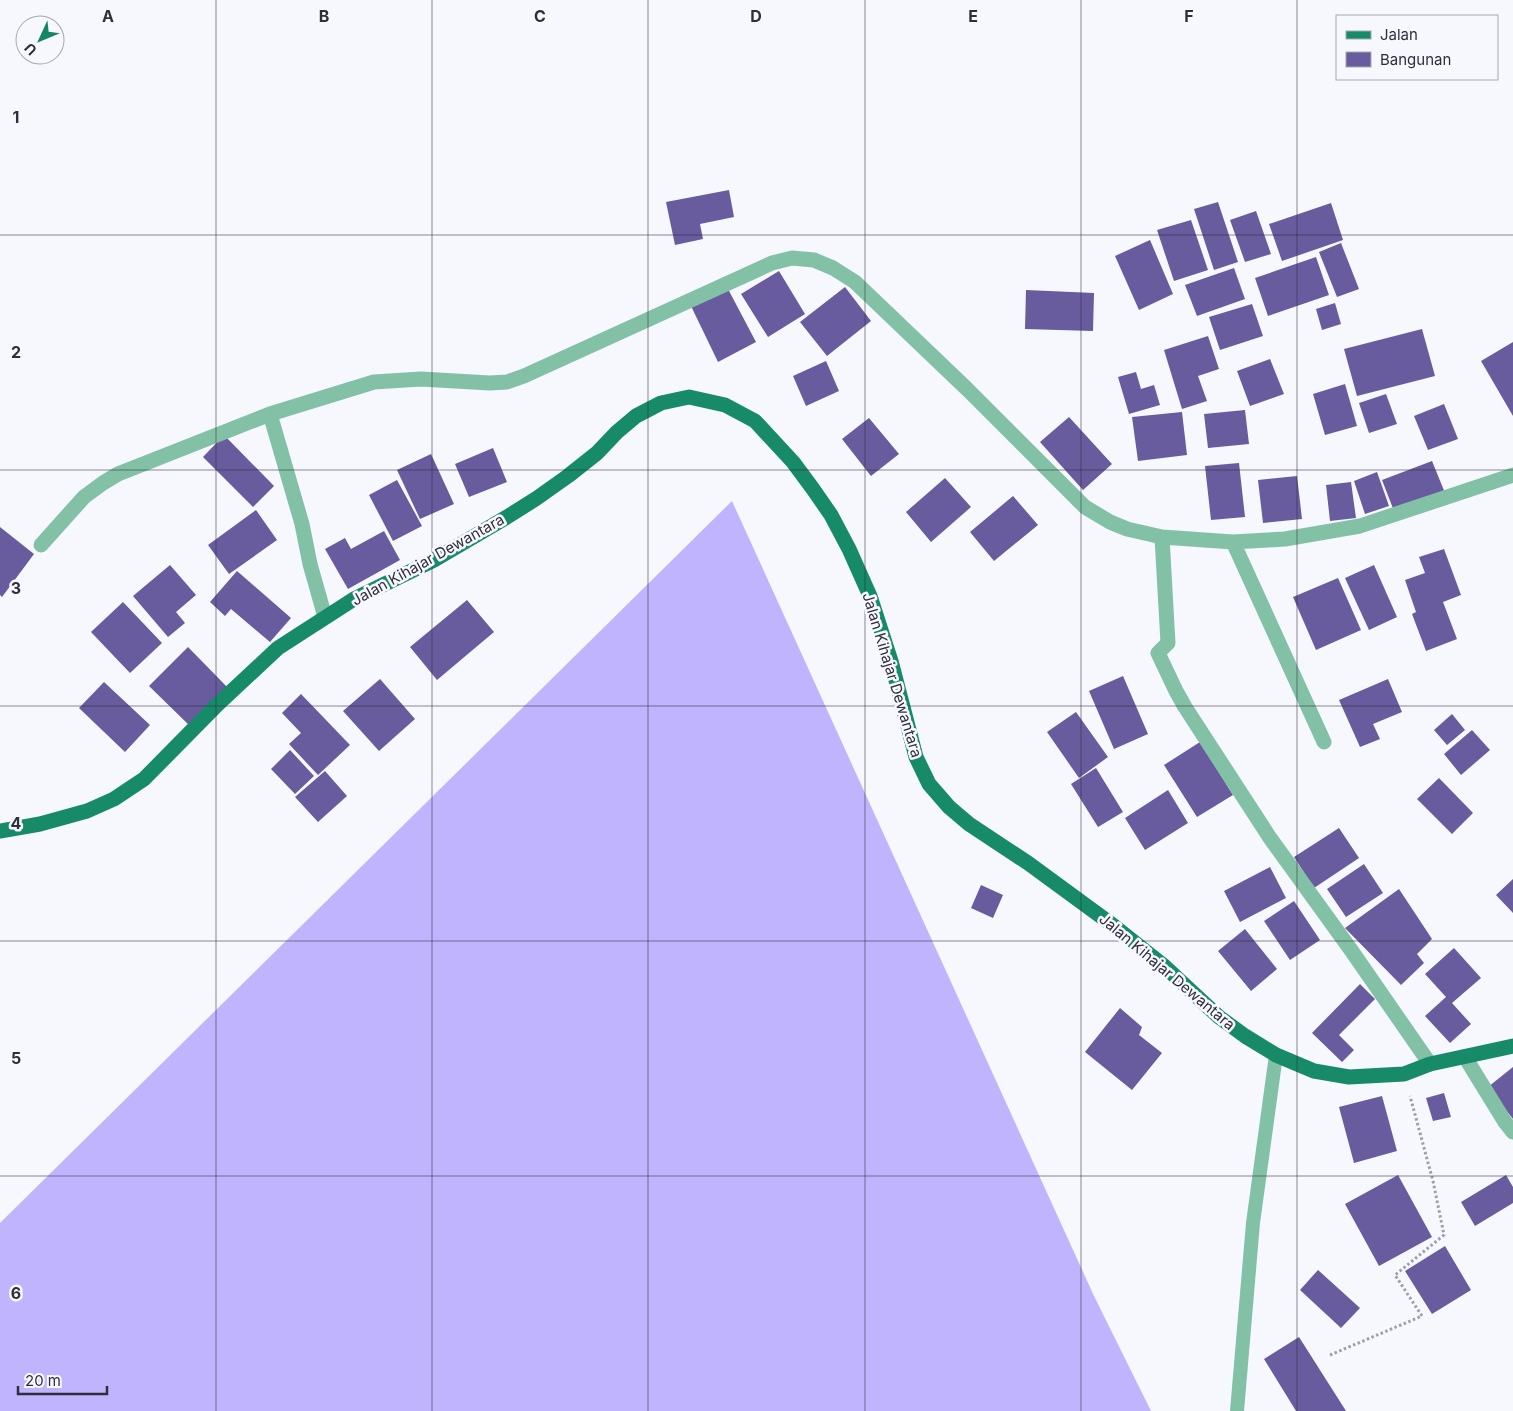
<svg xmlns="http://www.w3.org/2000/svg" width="1513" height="1411" viewBox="0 0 1513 1411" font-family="Inter,sans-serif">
<rect width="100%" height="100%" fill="#f7f7fe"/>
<path fill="#c0b4fe" d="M732,501L1094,1296L1151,1411H0V1223Z"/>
<path fill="#685b9e" d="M729,190L734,217L700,224L703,239L675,245L666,202Z
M1218,202L1238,262L1214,270L1194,209Z
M1331,203L1343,240L1282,261L1269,224Z
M1256,211L1271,254L1245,262L1230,220Z
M1191,220L1208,270L1174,281L1157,230Z
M1150,240L1173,294L1139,310L1115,256Z
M1341,243L1359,289L1337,297L1319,252Z
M1316,257L1329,295L1268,316L1255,278Z
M1234,268L1245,299L1197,316L1185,285Z
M779,271L805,314L768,337L741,294Z
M845,287L871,321L827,356L800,322Z
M728,289L756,342L718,362L691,306Z
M1026,290L1094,293L1093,331L1025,329Z
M1335,303L1341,324L1322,330L1316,309Z
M1252,304L1263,336L1220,350L1209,317Z
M1422,329L1435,376L1357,396L1344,349Z
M1208,336L1219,369L1198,376L1207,401L1182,409L1164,350Z
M1513,342V416L1481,361Z
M1270,359L1284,394L1250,406L1237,371Z
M826,361L839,391L806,406L793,376Z
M1136,372L1141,389L1154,385L1160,405L1129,414L1118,377Z
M1345,384L1357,426L1325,435L1313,394Z
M1386,394L1397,424L1369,433L1359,403Z
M1444,404L1458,439L1428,450L1414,416Z
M1245,410L1249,444L1208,448L1204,414Z
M1182,412L1187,455L1138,461L1132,417Z
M1069,417L1112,464L1083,490L1040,442Z
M869,418L899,454L871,476L842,439Z
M224,435L274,486L253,507L203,457Z
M493,448L507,482L469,497L455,464Z
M431,454L454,504L420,519L397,470Z
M1432,461L1445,493L1394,511L1382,480Z
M1239,463L1245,517L1211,520L1205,466Z
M1377,472L1389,506L1365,514L1354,481Z
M1297,476L1302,519L1263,523L1258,480Z
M945,478L971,507L931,542L906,512Z
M397,480L422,526L393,541L369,495Z
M1351,482L1356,518L1330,521L1326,485Z
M1013,496L1038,525L994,561L970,532Z
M256,510L277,540L229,574L208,545Z
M0,527L34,554L2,597L0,595Z
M384,531L400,560L348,589L325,549L345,538L351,549Z
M1444,549L1461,595L1443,602L1457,639L1426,651L1412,614L1416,612L1405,580L1425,573L1419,557Z
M170,565L196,595L176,612L185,623L168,637L133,596Z
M1374,565L1397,617L1369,630L1345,578Z
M237,571L291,618L270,642L231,609L225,616L210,602Z
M1338,578L1361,630L1316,650L1293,597Z
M467,600L494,632L437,680L410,647Z
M123,602L162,643L130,673L91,632Z
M188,647L229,689L191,727L149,686Z
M1123,676L1148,734L1114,749L1089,691Z
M380,679L415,719L379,751L343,711Z
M1388,679L1402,712L1373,724L1380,739L1360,747L1339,700Z
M104,682L150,725L125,752L79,708Z
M301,694L350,745L318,775L289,744L301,733L282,713Z
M1076,712L1108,757L1079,778L1047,732Z
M1452,714L1465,730L1447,745L1434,730Z
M1472,730L1490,750L1461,775L1444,754Z
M1200,742L1233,795L1197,817L1164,765Z
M290,750L314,776L295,794L271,769Z
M1096,768L1123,812L1098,827L1071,784Z
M325,771L347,796L318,822L295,797Z
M1439,778L1473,813L1452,834L1417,799Z
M1168,790L1188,823L1145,850L1125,818Z
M1339,828L1359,858L1314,888L1294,857Z
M1364,864L1383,893L1346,917L1327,889Z
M1270,867L1286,898L1240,922L1224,891Z
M1513,879V913L1496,895Z
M981,885L1003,895L993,918L971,908Z
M1399,889L1432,939L1417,954L1424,963L1401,985L1345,928Z
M1294,901L1320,940L1290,960L1264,921Z
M1245,929L1277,969L1251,991L1218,951Z
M1454,948L1481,978L1452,1003L1471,1024L1450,1043L1425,1016L1446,997L1425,974Z
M1360,984L1375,999L1339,1035L1354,1050L1342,1062L1312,1033Z
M1120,1008L1142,1027L1139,1035L1162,1053L1132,1090L1085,1052Z
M1513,1067V1119L1488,1087Z
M1444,1093L1451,1117L1433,1121L1426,1098Z
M1382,1096L1397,1151L1354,1163L1339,1107Z
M1398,1175L1432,1237L1379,1266L1345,1204Z
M1506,1175L1513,1187V1203L1475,1226L1461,1202Z
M1445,1246L1471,1290L1432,1314L1405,1271Z
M1318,1270L1360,1308L1341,1328L1300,1290Z
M1299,1337L1346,1411H1296L1264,1359Z"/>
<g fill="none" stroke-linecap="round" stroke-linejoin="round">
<path stroke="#a09fa9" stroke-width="3" stroke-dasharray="2.5 2.5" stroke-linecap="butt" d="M1330,1355L1422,1316L1395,1275L1444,1235L1433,1181L1410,1096"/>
<path stroke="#83c1a6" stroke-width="14" d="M1237,1411L1253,1223L1276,1055"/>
<path stroke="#83c1a6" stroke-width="15" d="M270,414L302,524L310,564L325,617
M1162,537L1168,643L1158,653L1176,691L1185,707L1270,838L1351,950L1430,1064
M1233,542L1324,742
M41,545L84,497L103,483L118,474L270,414L374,382L421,379L490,383L507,382L524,376L772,263L792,258L814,260L833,268L855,282L967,389L1085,507L1110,522L1127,529L1162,537L1233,542L1285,539L1360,526L1513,475
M1465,1057L1505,1122L1513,1132"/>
<path stroke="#178b67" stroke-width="15" d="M0,831L40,824L87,811L114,799L144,779L218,704L278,648L354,599L434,560L507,517L537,498L568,476L597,453L617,432L636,416L661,403L689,397L725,405L755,421L793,462L813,489L831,515L849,549L870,596L891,661L916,757L929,784L949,807L969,824L1028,863L1114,926L1163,965L1219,1017L1245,1036L1276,1055L1314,1071L1349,1077L1404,1074L1430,1064L1513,1046"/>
</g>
<path fill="none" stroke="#302e3c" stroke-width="1" stroke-opacity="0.55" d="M216,0V1411M432,0V1411M648,0V1411M865,0V1411M1081,0V1411M1297,0V1411M0,235H1513M0,470H1513M0,706H1513M0,941H1513M0,1176H1513"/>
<g text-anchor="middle" stroke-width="5" stroke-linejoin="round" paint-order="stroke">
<g font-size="15" fill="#302e3c" stroke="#f7f7fe">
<text transform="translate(428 560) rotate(-29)" y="5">Jalan Kihajar Dewantara</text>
<text transform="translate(892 675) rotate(73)" y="5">Jalan Kihajar Dewantara</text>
<text transform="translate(1167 972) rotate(40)" y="5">Jalan Kihajar Dewantara</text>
</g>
</g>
<g font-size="16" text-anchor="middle" font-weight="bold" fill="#302e3c" stroke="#f7f7fe" stroke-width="5" stroke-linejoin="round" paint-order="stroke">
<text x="108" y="22">A</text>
<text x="324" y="22">B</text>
<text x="540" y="22">C</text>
<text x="756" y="22">D</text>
<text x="973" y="22">E</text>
<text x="1189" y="22">F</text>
<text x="16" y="123">1</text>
<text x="16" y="358">2</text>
<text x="16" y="594">3</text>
<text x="16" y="829">4</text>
<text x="16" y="1064">5</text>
<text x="16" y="1299">6</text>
</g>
<rect x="1336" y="15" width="162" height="65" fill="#f7f7fe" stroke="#a7a7b0"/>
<rect x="1346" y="31" width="25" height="8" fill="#178b67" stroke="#a7a7b0"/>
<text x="1380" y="40" font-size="15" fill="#302e3c">Jalan</text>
<rect x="1346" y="52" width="25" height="15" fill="#685b9e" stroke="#a7a7b0"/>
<text x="1380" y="65" font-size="15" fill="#302e3c">Bangunan</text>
<g transform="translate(40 40) rotate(226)"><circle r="24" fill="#f7f7fe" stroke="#a7a7b0"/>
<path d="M0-4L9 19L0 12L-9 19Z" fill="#168562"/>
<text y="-8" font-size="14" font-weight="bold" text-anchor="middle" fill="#302e3c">U</text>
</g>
<path d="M18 1386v8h89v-8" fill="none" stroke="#302e3c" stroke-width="2.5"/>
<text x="25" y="1386" font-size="15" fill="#302e3c" stroke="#f7f7fe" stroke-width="4" paint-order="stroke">20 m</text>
</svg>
